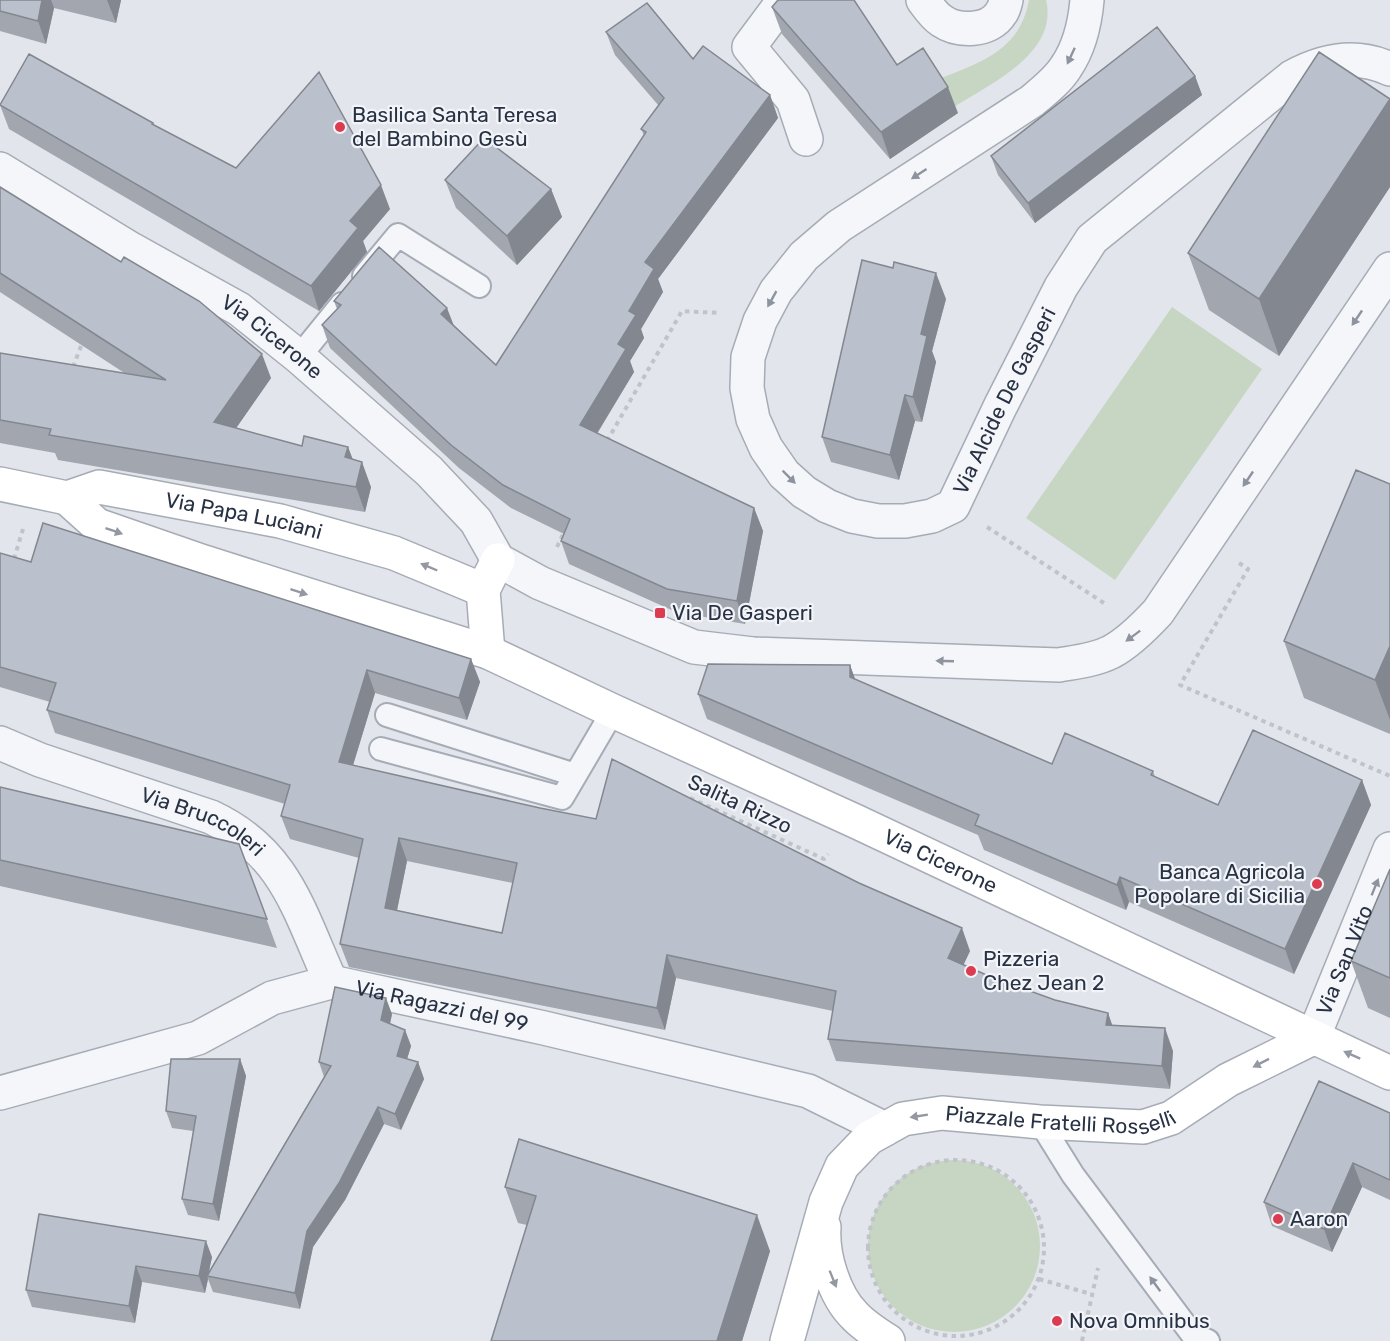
<svg xmlns="http://www.w3.org/2000/svg" width="1390" height="1341" viewBox="0 0 1390 1341" font-family="Rubik,sans-serif">
<rect width="100%" height="100%" fill="#e2e5eb"/>
<path fill="#c6d6c2" d="M1029,0H1046C1059,53 990,84 954,107L936,80C979,63 1020,51 1029,0Z
M1172,307L1262,369L1115,580L1026,518Z
M868 1246a86 86 0 1 1 172 0a86 86 0 1 1-172 0Z"/>
<g fill="none" stroke-linecap="round" stroke-linejoin="round">
<defs>
<path id="lane" d="M364,276L398,235L479,286
M299,357L342,304
M387,715L575,775
M381,749L562,798L613,711
M1040,1122L1073,1175L1192,1334L1208,1341"/>
<g id="street">
<path d="M787,0L781,4L749,47L793,100L806,139"/>
<path d="M923,0C928,7 934,16 942,21C958,32 990,32 1001,13C1004,10 1005,4 1006,0"/>
<path id="s1" d="M1087,0C1085,23 1079,48 1066,67C1058,80 1044,91 1032,101L839,226L804,256L776,291L760,321L748,357L747,388L753,419L766,448L784,474L804,492L827,506L852,516L878,521H905L932,516L953,506L1000,407L1061,287L1092,239L1292,77C1323,60 1356,53 1390,69"/>
<path id="s2" d="M0,169L131,249L239,309L299,357L429,471L476,521L498,560L540,583L694,647L753,654L1059,665C1076,662 1095,660 1111,652C1128,643 1145,626 1158,612L1390,269"/>
<path id="s3" d="M0,743L40,760L211,817C286,852 299,912 331,982"/>
<path id="s4" d="M1313,1038L1390,849"/>
<path id="s5" d="M0,1093L198,1038L272,998L331,982L544,1028L808,1091L885,1129"/>
</g>
<g id="secondary">
<path id="s6" d="M0,484L67,498L99,487L280,521L394,553L483,590"/>
<path id="s7" d="M67,498L97,525L204,562L488,652L613,711L855,821L1390,1073"/>
<path d="M488,652L483,590L498,560"/>
<path d="M824,1227C822,1255 834,1295 854,1315C863,1325 877,1334 888,1341"/>
<path id="s8" d="M787,1341L826,1202L842,1166L869,1138L903,1119L942,1113L1040,1122L1143,1127L1171,1118L1228,1080L1313,1038"/>
</g>
</defs>
<use href="#lane" stroke="#a6acb6" stroke-width="26"/>
<use href="#street" stroke="#a6acb6" stroke-width="36"/>
<use href="#secondary" stroke="#a6acb6" stroke-width="36"/>
<path stroke="#c0c3ca" stroke-width="4" stroke-dasharray="4.5 4.5" stroke-linecap="butt" d="M73,367L83,341
M607,441L682,311L719,313
M987,527L1107,605
M557,547L564,532
M14,559L23,529
M1239,563L1248,569L1180,685L1390,776
M690,798L824,859L828,854
M868 1248a88 88 0 1 1 176 0a88 88 0 1 1-176 0Z
M1039,1279L1091,1294
M1082,1341L1098,1268"/>
<use href="#lane" stroke="#f5f6f9" stroke-width="22"/>
<use href="#street" stroke="#f5f6f9" stroke-width="33"/>
<use href="#secondary" stroke="#fff" stroke-width="33"/>
</g>
<path fill="#a1a6af" fill-rule="evenodd" d="M0,0H121L116,23L54,8L46,44L0,31Z
M772,7L897,65L958,113L890,159L782,34Z
M606,32L693,59L770,95L778,118L658,279L663,292L641,329L644,338L630,361L634,372L597,434L754,508L763,531L745,624L676,612L569,564L561,541L564,534L511,508L459,468L330,348L322,325L337,309L334,301L454,325L496,365L644,135L641,129L659,106L615,55Z
M1195,76L1202,95L1035,223L998,175L991,156Z
M1390,99V187L1279,356L1209,310L1188,253Z
M0,105L153,123L154,125L236,168L390,209L363,241L367,252L319,311L9,129Z
M445,180L551,189L562,217L517,265L456,208Z
M0,187L271,378L236,428L302,446L348,447L353,460L371,487L365,512L58,460L55,453L0,443V353L126,374L0,292Z
M946,299L932,351L936,362L922,422L915,421L899,480L831,462L822,437Z
M1390,484V734L1304,698L1284,641Z
M0,553L31,562L471,659L480,682L467,720L375,693L353,765L970,951L963,965L991,977L1055,1000L1108,1013L1112,1025L1173,1051L1170,1089L836,1061L828,1039L833,1011L676,978L665,1030L349,967L340,944L359,858L290,839L281,816L285,804L55,733L47,710L50,702L0,687ZM407,861L513,883L502,933L397,910Z
M850,665L855,679L1052,764L1153,771L1155,777L1218,805L1362,780L1371,805L1294,974L1129,902L1126,910L984,850L978,835L707,719L698,694Z
M0,787L239,844L277,948L0,886Z
M1390,869V1018L1368,1008L1351,961Z
M392,1014L390,1024L405,1030L411,1046L407,1059L418,1062L424,1079L401,1130L384,1124L345,1200L313,1247L300,1309L213,1292L208,1279L205,1293L142,1282L135,1323L32,1307L26,1290L39,1214L212,1257L209,1271L324,1077L319,1062Z
M240,1059L246,1076L219,1221L188,1215L182,1199L193,1131L172,1128L166,1111Z
M1390,1113V1200L1362,1187L1332,1252L1272,1226L1264,1202Z
M505,1187L770,1251L742,1341H491L527,1225L518,1223Z"/>
<path fill="#83878f" d="M42,0H51L54,8L46,44L38,21Z
M107,0H121L116,23Z
M1195,76L1202,95L1035,223L1028,203Z
M948,87L958,113L890,159L881,132Z
M770,95L778,118L658,279L663,292L641,329L644,338L630,361L634,372L588,448L580,425L618,344L645,262Z
M1390,99V187L1279,356L1259,299Z
M381,185L390,209L363,241L367,252L319,311L311,286L350,221Z
M551,189L562,217L517,265L507,236Z
M936,273L946,299L932,351L936,362L922,422L913,397L921,334Z
M447,308L456,331L441,314Z
M262,354L271,378L223,447L214,422Z
M905,395L915,421L899,480L890,455Z
M348,447L357,471L345,457Z
M362,462L371,487L365,512L356,487Z
M754,508L763,531L745,624L737,601Z
M1390,646V720L1375,680Z
M471,659L480,682L467,720L459,698Z
M850,665L859,690L850,677Z
M367,670L375,693L347,785L339,762Z
M1362,780L1371,805L1294,974L1285,949Z
M399,838L407,861L393,930L385,908Z
M1120,877L1129,902L1126,910L1117,885Z
M962,928L970,951L956,981L948,958Z
M667,955L676,978L665,1030L657,1008Z
M386,998L392,1014L387,1037L381,1020Z
M1108,1013L1116,1036L1106,1025Z
M1165,1028L1173,1051L1170,1089L1162,1066Z
M405,1030L411,1046L403,1072L397,1056Z
M240,1059L246,1076L219,1221L213,1204Z
M418,1062L424,1079L401,1130L395,1114Z
M378,1107L384,1124L345,1200L313,1247L300,1309L295,1293L307,1231Z
M1353,1163L1362,1187L1332,1252L1324,1229Z
M757,1215L770,1251L742,1341H717Z
M206,1241L212,1257L208,1276H207L208,1279L205,1293L199,1276Z
M136,1266L142,1282L135,1323L129,1306Z"/>
<path fill="#bbc1cc" stroke="#83878f" stroke-width="1.5" fill-rule="evenodd" d="M0,0H42L38,21L0,11Z
M778,0H854L897,65L923,48L948,87L881,132L772,7Z
M647,3L693,59L703,46L770,95L645,262L654,269L629,311L636,315L618,344L626,349L580,425L754,508L737,601L667,589L561,541L570,519L503,485L451,445L322,325L341,305L334,301L379,247L447,308L441,314L496,365L646,132L641,129L664,98L606,32Z
M1157,27L1195,76L1028,203L991,156Z
M1319,52L1390,99L1259,299L1188,253Z
M29,54L153,123L152,124L236,168L319,72L381,185L350,221L358,228L311,286L0,105Z
M484,138L551,189L507,236L445,180Z
M0,187L121,262L124,257L199,301L262,354L214,422L302,446L304,436L348,447L345,457L362,462L356,487L49,435L51,429L0,420V353L166,380L0,273Z
M862,260L893,268L894,262L936,273L921,334L927,336L913,397L905,395L890,455L822,437Z
M1356,470L1390,484V646L1375,680L1284,641Z
M43,523L471,659L459,698L367,670L339,762L540,808L596,819L612,759L859,883L962,928L948,958L991,977L1055,1000L1108,1013L1106,1025L1165,1028L1162,1066L828,1039L836,991L667,955L657,1008L340,944L363,839L281,816L290,785L47,710L56,683L0,667V553L31,562ZM399,838L517,863L502,933L385,908Z
M708,664L850,665V677L1052,764L1065,733L1153,771L1151,775L1218,805L1253,730L1362,780L1285,949L1120,877L1117,885L975,825L979,815L698,694Z
M0,787L239,844L267,919L0,860Z
M1390,869V978L1351,961Z
M335,987L386,998L381,1020L405,1030L397,1056L418,1062L395,1114L378,1107L339,1183L307,1231L295,1293L207,1276L331,1066L319,1062Z
M171,1059H240L213,1204L182,1199L196,1116L166,1111Z
M1319,1081L1390,1113V1180L1353,1163L1324,1229L1264,1202Z
M519,1139L757,1215L717,1341H491L536,1196L505,1187Z
M39,1214L206,1241L199,1276L136,1266L129,1306L26,1290Z"/>
<defs><path id="oneway-solid" d="M-6-.8H1V-3.2L6.5 0L1 3.2V.8H-6Z" transform="scale(1.5)"/></defs>
<g fill="#8e949f">
<use href="#oneway-solid" transform="translate(1071 56) rotate(115)"/>
<use href="#oneway-solid" transform="translate(919 174) rotate(147)"/>
<use href="#oneway-solid" transform="translate(772 299) rotate(119)"/>
<use href="#oneway-solid" transform="translate(1357 318) rotate(124)"/>
<use href="#oneway-solid" transform="translate(789 477) rotate(45)"/>
<use href="#oneway-solid" transform="translate(1248 479) rotate(124)"/>
<use href="#oneway-solid" transform="translate(1133 636) rotate(143)"/>
<use href="#oneway-solid" transform="translate(945 661) rotate(-178)"/>
<use href="#oneway-solid" transform="translate(1375 887) rotate(-68)"/>
<use href="#oneway-solid" transform="translate(1155 1284) rotate(-126)"/>
</g>
<g fill="#9498a2">
<use href="#oneway-solid" transform="translate(114 531) rotate(19)"/>
<use href="#oneway-solid" transform="translate(429 567) rotate(-157)"/>
<use href="#oneway-solid" transform="translate(299 592) rotate(18)"/>
<use href="#oneway-solid" transform="translate(1352 1055) rotate(-156)"/>
<use href="#oneway-solid" transform="translate(1261 1063) rotate(153)"/>
<use href="#oneway-solid" transform="translate(919 1116) rotate(171)"/>
<use href="#oneway-solid" transform="translate(833 1279) rotate(68)"/>
</g>
<g fill="#db3c4f" stroke="#f2f4f8" stroke-width="2">
<circle cx="340" cy="127" r="6"/>
<rect x="654" y="607" width="12" height="12" rx="3"/>
<circle cx="1317" cy="884" r="6"/>
<circle cx="971" cy="971" r="6"/>
<circle cx="1278" cy="1219" r="6"/>
<circle cx="1057" cy="1321" r="6"/>
</g>
<g text-anchor="middle" stroke-width="4.5" stroke-linejoin="round" paint-order="stroke">
<g font-size="21" fill="#283245" stroke="#f2f4f8" text-anchor="start">
<text x="352" y="122">Basilica Santa Teresa<tspan x="352" dy="24">del Bambino Gesù</tspan></text>
<text x="672" y="620">Via De Gasperi</text>
<text x="1305" y="879" text-anchor="end">Banca Agricola<tspan x="1305" dy="24">Popolare di Sicilia</tspan></text>
<text x="983" y="966">Pizzeria<tspan x="983" dy="24">Chez Jean 2</tspan></text>
<text x="1290" y="1226">Aaron</text>
<text x="1069" y="1328">Nova Omnibus</text>
</g>
<g font-size="21" fill="#283245" stroke="#f2f4f8">
<text dy="7" stroke="none"><textPath href="#s2" startOffset="320">Via Cicerone</textPath></text>
<text dy="7" stroke="none"><textPath href="#s1" startOffset="940">Via Alcide De Gasperi</textPath></text>
<text dy="7" stroke="none"><textPath href="#s6" startOffset="250">Via Papa Luciani</textPath></text>
<text transform="translate(740 804) rotate(25)" y="7">Salita Rizzo</text>
<text dy="7" stroke="none"><textPath href="#s3" startOffset="218">Via Bruccoleri</textPath></text>
<text dy="7" stroke="none"><textPath href="#s7" startOffset="950">Via Cicerone</textPath></text>
<text dy="7" stroke="none"><textPath href="#s4" startOffset="84">Via San Vito</textPath></text>
<text dy="7" stroke="none"><textPath href="#s5" startOffset="464">Via Ragazzi del 99</textPath></text>
<text dy="7" stroke="none"><textPath href="#s8" startOffset="420">Piazzale Fratelli Rosselli</textPath></text>
</g>
</g>
</svg>
